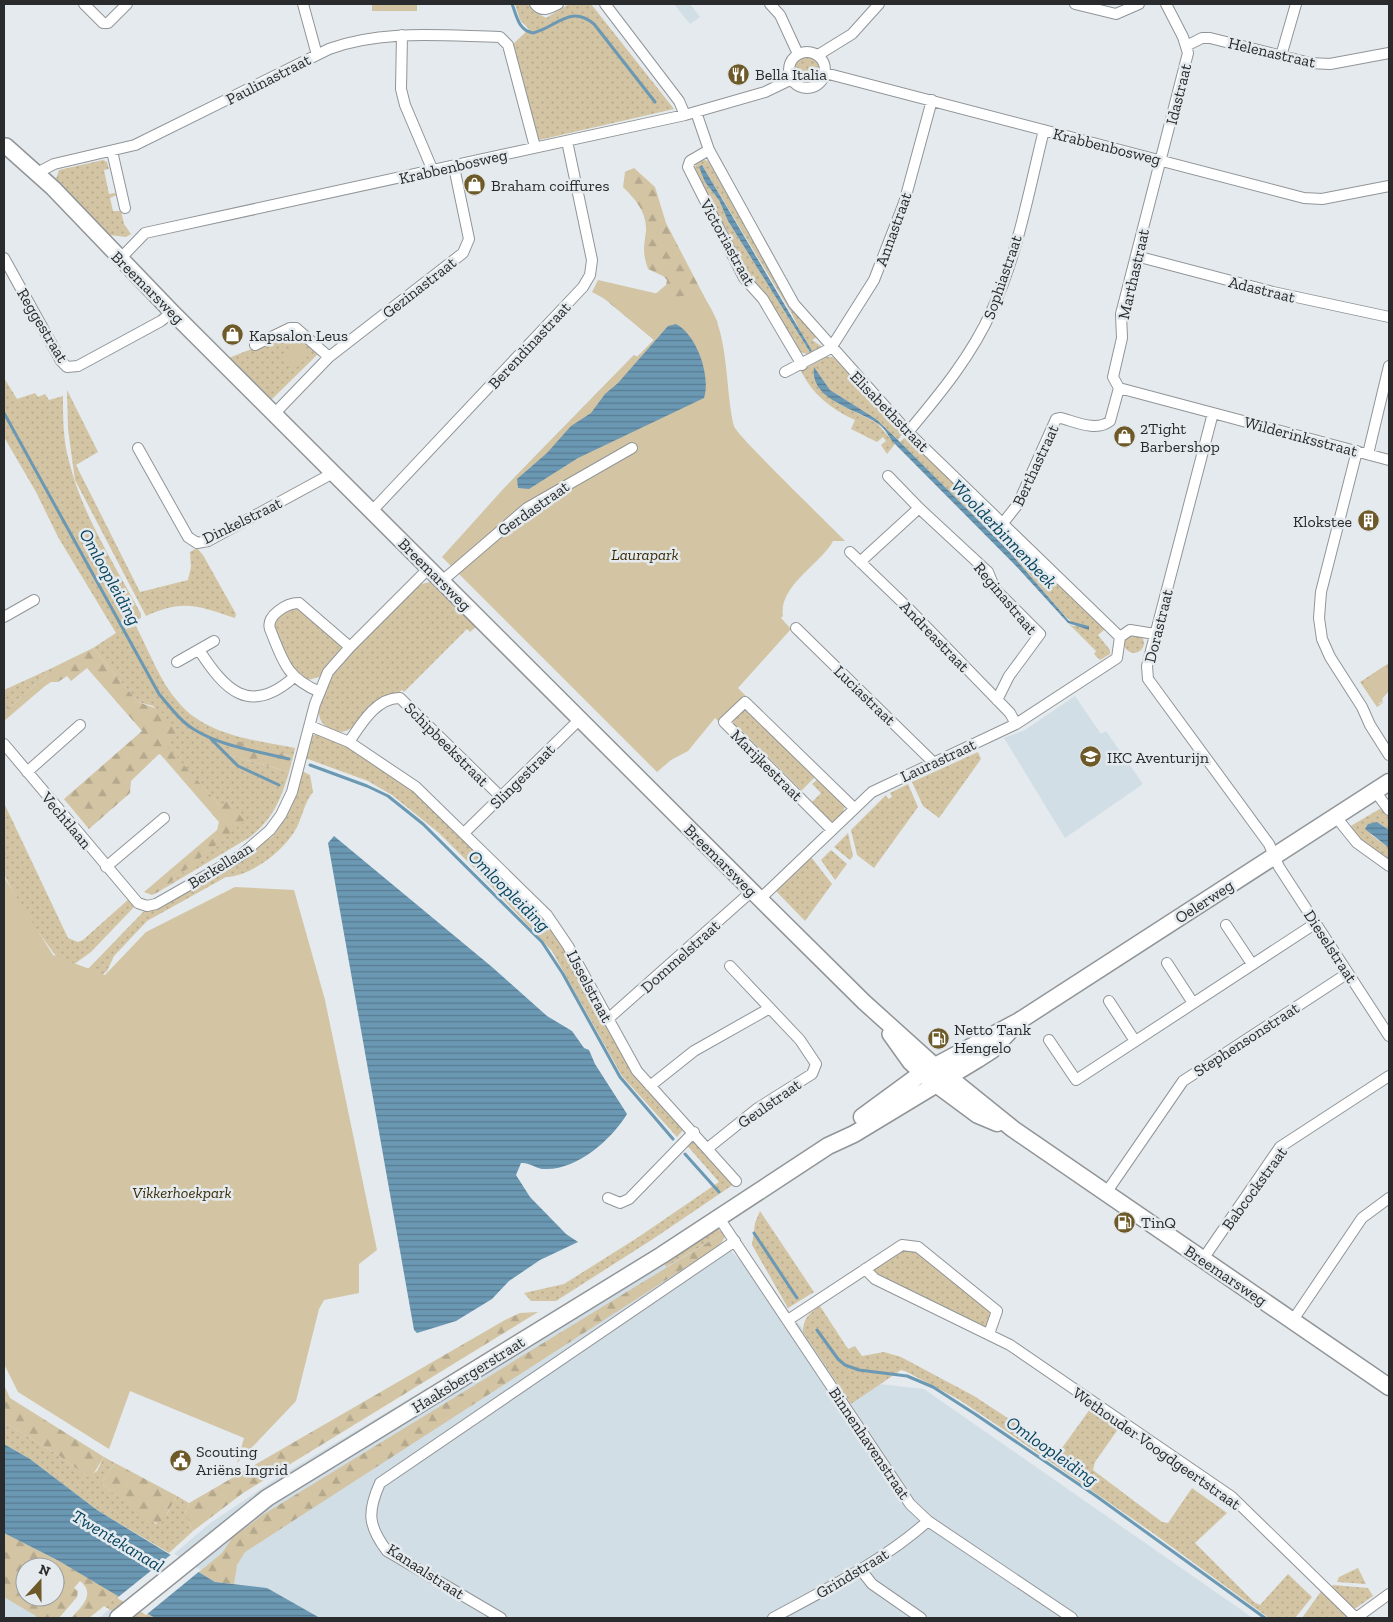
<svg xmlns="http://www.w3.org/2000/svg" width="1393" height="1622" viewBox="0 0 1393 1622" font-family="'Zilla Slab',serif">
<defs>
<pattern id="grass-dots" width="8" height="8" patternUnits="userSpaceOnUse" patternTransform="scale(1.25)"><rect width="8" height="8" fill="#d3c4a4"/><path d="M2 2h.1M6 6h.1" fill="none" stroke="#b5a98d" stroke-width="1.8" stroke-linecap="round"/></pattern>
<pattern id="forest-firs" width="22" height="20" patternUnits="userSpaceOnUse" patternTransform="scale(1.25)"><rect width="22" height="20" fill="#d3c4a4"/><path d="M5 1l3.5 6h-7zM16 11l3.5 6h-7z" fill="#b5a98d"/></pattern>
<pattern id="water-rules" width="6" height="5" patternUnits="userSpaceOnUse" patternTransform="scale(1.25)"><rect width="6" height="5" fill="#6b98b3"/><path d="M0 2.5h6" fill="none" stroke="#587c92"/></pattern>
</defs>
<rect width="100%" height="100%" fill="#e4eaed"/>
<path fill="#d2dee6" d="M674,4H690L700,17L690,24Z
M1075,696L1101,734L1106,731L1143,784L1065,838L1004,738L1025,730Z
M707,1225L852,1381L924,1389L1253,1618H99L209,1524L277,1478L427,1388L437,1396Z
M4,1589L56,1618H4Z"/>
<path fill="url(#grass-dots)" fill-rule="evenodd" d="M515,4H528L533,11L546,18L569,4H591L674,109L539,140L512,45L529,29L520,20Z
M794 67a13 13 0 1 1 26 0a13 13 0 1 1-26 0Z
M103,160L107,162L109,169L104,170L109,194L115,193L117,195L110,198L113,211H121L124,224L131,234L126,237L110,235L56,179L59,170Z
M704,160L708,161L794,308L817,337L812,340L821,346V350L809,355L799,351L794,339L788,334L760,288L747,275L733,243L715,213L694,171L696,164ZM702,165L792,314L810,352L728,221L719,200L705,182Z
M295,332L319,353L271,400L226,359Z
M826,357H833L903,433L898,440L876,419L830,390L814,367L837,403L877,423L895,444L887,454L881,445L886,441L883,437L877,442L851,429L855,420C831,409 812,394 801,371Z
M4,378L17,399L35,393L38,397L45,394L49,400L63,396C63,418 63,440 69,461C82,515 115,565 141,614V618L125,627L126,629L136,626C149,651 160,682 179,703C207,736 255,740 295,748L293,757L284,754L229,755L289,772C281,799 273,819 250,837L160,891L244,821L220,806L166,746L176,731L153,706L138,702L93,648L116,633L58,537L36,492L4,437Z
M67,390L98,452L76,465L140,592L188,580L191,567L190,552L197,548L203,555L236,614L235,618C197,606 185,599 146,616L75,480L68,429Z
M906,436L1105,629L1098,635L1110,650V654L1100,660L1094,654L1096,651L1068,623L1073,626H1089L1073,623L1065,616L1007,549L900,442Z
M435,581L477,626L470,632L467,629L404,692L402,690C396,696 388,693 382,698C370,708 361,723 348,730C342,733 336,732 330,729C311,719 320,697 328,682C346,650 394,610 421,584Z
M298,606L342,647L319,677L308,680C288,670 281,644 272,625L277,617Z
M1124 643a10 10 0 1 1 20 0a10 10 0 1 1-20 0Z
M1389,663V667L1365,683L1379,704L1384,702L1377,707L1360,682Z
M50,669L45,677L4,712V690Z
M746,709L816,776L800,792V789L740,729L734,727L733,719Z
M322,733C410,770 474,849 540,914L555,934L633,1070L683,1130L677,1137L622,1076L552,951L477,871L439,833L392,795L368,781L305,758L310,736Z
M978,752L981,759L939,818L923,806L912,782Z
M302,771L310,775L313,792C304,803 303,815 297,827C285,850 252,876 226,877L147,921L114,956L107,971L102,975L87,970L147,908L272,837C288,817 297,795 302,771Z
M819,778L845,805L843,812L834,821H828L810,804L821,793L812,784Z
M908,784L918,807L874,868L857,855L851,830L886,795L888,799L892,797L890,793Z
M4,803L68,938L78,942L83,940L130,898L135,906L91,952L66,970L26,915L4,875Z
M1383,807L1389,811V830L1377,822L1371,835L1389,848V860L1354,835L1349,827Z
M848,833L853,856L850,860L834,847Z
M831,850L847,864L835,880L821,860Z
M811,857L832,884L805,921L776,891Z
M693,1133L737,1182L653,1239L556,1301H531L524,1293L564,1284L637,1238L719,1182L684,1142Z
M760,1211L814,1292L788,1308L752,1245L755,1223Z
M714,1226L723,1233L666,1267L662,1258Z
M902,1249L915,1251L992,1313L986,1327L879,1277L873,1269Z
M820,1306L848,1349L855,1346L862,1356L884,1352L901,1357L974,1396L1057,1450L1062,1448L1093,1405L1121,1425L1095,1462L1093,1470L1162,1522L1168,1523L1192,1488L1227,1513L1195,1543L1254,1602L1260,1605L1288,1574L1312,1597L1295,1618H1269L1153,1533L1006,1431L958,1399L907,1372L901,1370L851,1404L803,1332C803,1318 809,1314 820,1306Z
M4,1422L58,1455L88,1477L97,1471L104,1457L115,1463L102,1482L104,1486L156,1524L167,1514L177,1496L189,1503L185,1513L193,1531L169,1553L97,1510L30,1459L4,1444Z
M1358,1568L1366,1584L1337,1582L1339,1577Z
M1333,1585L1368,1588L1373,1596L1356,1608H1352L1331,1587Z
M1322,1590L1346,1615V1618H1302Z
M118,1595L155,1618H123L104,1606Z"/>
<path fill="url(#forest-firs)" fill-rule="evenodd" d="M634,168L655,187L666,223L718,323L664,331L505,487L634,355L637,357L654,340L601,296H653L666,285L667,280L663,276L648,269C642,251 644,248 646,231C647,212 635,199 623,187L625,172Z
M93,648L138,702L160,710L177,731L167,746L220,806L227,801L245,821L160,891L152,895L144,892L217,830L219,822L161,755L159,754L131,781L130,793L89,829L64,799L142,731L87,668L71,681L67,676L58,682H51L45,686L4,721V712L45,677L50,669Z
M230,739L293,757L289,772L229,755Z
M723,1233L725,1236L722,1242L714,1249L245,1552L237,1565L234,1584L215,1582L199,1572L222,1553L232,1538L264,1514Z
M538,1312L243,1493L193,1531L185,1513L189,1503L505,1320L520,1313Z
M4,1385L10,1398L104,1457L92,1476L88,1477L58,1455L4,1422Z
M115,1463L177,1496L161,1524L150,1521L104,1486L102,1482Z
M4,1533L59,1561L118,1595L89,1618H71C82,1606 96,1594 80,1581L74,1588L78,1591L77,1597L59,1618H35L36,1616L4,1597ZM25,1567H55V1597H25Z"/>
<path fill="#d3c4a4" d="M372,4H417V11H372Z
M598,280L676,298L697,292C731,318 724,387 734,426C736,435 831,526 845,541H833C822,563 778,586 783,616L781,618L791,629L738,688L746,696L720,723L715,718L688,751L671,760L657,772L442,557L505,487L634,355L637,357L654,340L607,300L592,292Z
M297,345L308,356L296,368L285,358Z
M1389,667V691L1382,699L1383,701L1378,704L1364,683Z
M4,877L53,955L105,975L146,932L235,887L294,890L325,1000L377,1250L359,1264V1293L324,1300L319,1309L296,1401L237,1463L244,1438L130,1391L109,1449L18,1392L4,1364Z"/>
<path fill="url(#water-rules)" d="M702,165L812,351L810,352L728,221L719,200L705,182L699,167Z
M676,324C697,335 711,376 704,398L578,458L529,489L518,488L517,479L547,453L571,426L591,413L605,394L618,383L668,326Z
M814,367L830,390L876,419L900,442L1007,549L1069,621L1089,626V630L1068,623L1015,565L892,441C888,435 884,427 877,423C857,409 809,400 814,367Z
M1377,822L1389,830V848L1365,829L1368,824Z
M334,836L492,967L547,1016L572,1031L584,1048L589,1050L595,1064L627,1114C612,1139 578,1169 547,1169C537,1170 530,1162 521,1163L516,1175L530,1197L566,1234L578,1242L540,1260L509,1281L492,1299L456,1321L417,1333L414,1330L328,843Z
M4,1444L30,1459L97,1510L215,1582L267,1588L320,1618H155L59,1561L4,1533Z"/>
<path fill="#e4eaed" d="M173,1553L201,1570L146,1615L117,1598Z"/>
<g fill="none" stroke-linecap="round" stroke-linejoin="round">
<path stroke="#6b98b3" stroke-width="3" d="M512,4C517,16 518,30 533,33C557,27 570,4 594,24L655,102
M4,413L159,694C170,707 181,722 195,730C223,747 258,751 289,759
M211,739L238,766L279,785
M310,765L367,786L388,796L423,824L542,942L563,974L620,1077L673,1139
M685,1154L719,1192
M754,1233L797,1298
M817,1330L838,1359L845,1365L859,1370L907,1376L933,1387L975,1414L1096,1496L1265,1618"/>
<defs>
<path id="street" d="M84,4L103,23H108L127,4
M303,4L317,55
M535,4C542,13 549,8 558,4
M605,4L679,101L685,115
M770,4L780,15L798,54
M1075,4L1116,14L1139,4
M402,35L401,89L405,105L433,171
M1186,46L1202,38H1210L1310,63L1330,64L1389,53
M789 70a18 18 0 1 1 36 0a18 18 0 1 1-36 0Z
M818,55L852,34L879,4
M1281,56L1296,4
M825,73L1304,198L1322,199L1389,186
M696,112L709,150L794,304L908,432L1120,637
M709,150L690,161L688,167L744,278L763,299L802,365
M112,151L125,208
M37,173L54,164L135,145L329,49C383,29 444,36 500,37L508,45L535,147
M1136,256L1273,292L1389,317
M4,258L61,361L67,367L78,366L161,321L172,312
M120,259L145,233L685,115L765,92L792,79
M255,345L290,328H296L329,357
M785,372L831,348L874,280L904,203L932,100
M1119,388L1113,377L1122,338L1121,314L1188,53L1183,37L1166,4
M275,413L329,357L463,253L469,239L454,167
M1213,413L1389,460
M908,432C940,394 972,355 992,310C1018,254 1029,190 1044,130
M138,448L188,537L197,543L208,541L333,473
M1357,451L1321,592L1319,618L1322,639L1330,657L1362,707L1370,725L1389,755
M1368,454L1389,366
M888,476L919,508
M372,511L583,287L590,275L592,260L567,141
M1003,523L1018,504L1056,419L1061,418C1076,422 1097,432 1110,421L1119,388L1213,413L1147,666L1148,679L1269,844L1279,867L1389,1036
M850,552L905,605L1010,713L1016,724
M860,562L919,508L988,572L995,589L1040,634L1009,676L997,700
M442,581L527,508L632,448
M4,617L34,600
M796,628L934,763
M1120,637L1130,630L1155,634
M199,650C225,690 249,716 293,678
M177,662L214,641
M320,692C286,678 283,661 270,629C266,616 286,603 299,603L350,647
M310,726L349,742L416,787L547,915L568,946L637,1071L736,1181
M349,742C361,724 377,697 400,698L501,797
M4,744L138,903L147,906L156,904L240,856L270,830L281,815L292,792L315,704L328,672L350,647L429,568
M27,772L80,725
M1375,791L1389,810
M1336,817L1357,843L1389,866
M832,830L724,722L745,702L854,808
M464,833L580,719
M106,867L164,818
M760,899L872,792L1016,724L1117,658L1120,637
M1226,925L1252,964
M1167,963L1193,1003
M1109,1001L1135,1041
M608,1019L752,891
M1049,1040L1076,1080L1316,923
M650,1086L694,1051L770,1008
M708,1148L758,1108L812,1074L816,1064L800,1040L730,966
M1106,1193L1183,1081L1348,973
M608,1198L620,1203L629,1199L694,1132
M719,1218L910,1504L928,1521L1072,1618
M1203,1259L1280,1147L1389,1076
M865,1269L875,1279L1010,1345L1232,1497L1356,1618
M788,1320L902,1245L918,1247L997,1311L989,1334
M1293,1320L1362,1218L1389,1198
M861,1570L872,1584L921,1618
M501,1618L387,1551C368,1526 367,1512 380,1483L735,1241
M773,1618C826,1589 882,1562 928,1521
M1356,1618L1389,1594"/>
<path id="secondary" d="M6,146L53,188L172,312L760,899L864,1002L935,1066
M890,1034L910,1062L922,1073"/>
<path id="primary" d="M941,1071L1013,1129L1389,1387
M928,1078L978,1115L997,1123
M862,1117L922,1073L1019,1021L1389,782
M118,1618L267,1498L662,1255L828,1146L854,1134L978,1059L992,1050L1019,1021"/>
</defs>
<use href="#street" stroke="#919598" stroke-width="12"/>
<use href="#secondary" stroke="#919598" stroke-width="18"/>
<use href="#primary" stroke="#919598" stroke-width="19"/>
<use href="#street" stroke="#fff" stroke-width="10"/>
<use href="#secondary" stroke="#fff" stroke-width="15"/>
<use href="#primary" stroke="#fff" stroke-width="16"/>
</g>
<defs>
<symbol id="restaurant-disc" viewBox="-11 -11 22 22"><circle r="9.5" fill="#6e5a29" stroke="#e4eaed"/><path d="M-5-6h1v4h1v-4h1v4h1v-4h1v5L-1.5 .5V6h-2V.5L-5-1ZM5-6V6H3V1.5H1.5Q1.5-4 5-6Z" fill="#fff"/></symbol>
<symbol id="shop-disc" viewBox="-11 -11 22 22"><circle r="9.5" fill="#6e5a29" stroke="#e4eaed"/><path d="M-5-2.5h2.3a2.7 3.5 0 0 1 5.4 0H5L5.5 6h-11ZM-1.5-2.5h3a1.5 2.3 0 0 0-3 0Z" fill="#fff"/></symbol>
<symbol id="building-disc" viewBox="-11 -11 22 22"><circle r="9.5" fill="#6e5a29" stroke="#e4eaed"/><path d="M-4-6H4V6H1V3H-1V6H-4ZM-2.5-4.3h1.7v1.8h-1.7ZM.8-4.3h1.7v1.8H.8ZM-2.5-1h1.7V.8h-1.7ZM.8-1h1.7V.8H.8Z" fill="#fff"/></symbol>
<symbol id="school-disc" viewBox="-11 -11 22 22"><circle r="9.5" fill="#6e5a29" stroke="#e4eaed"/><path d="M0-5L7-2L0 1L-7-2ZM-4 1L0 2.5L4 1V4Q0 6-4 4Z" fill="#fff"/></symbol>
<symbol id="fuel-disc" viewBox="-11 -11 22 22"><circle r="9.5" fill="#6e5a29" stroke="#e4eaed"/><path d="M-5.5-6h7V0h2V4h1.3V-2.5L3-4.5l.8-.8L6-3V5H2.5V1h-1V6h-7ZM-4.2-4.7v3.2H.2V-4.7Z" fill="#fff"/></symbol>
<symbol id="civic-disc" viewBox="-11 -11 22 22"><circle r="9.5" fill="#6e5a29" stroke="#e4eaed"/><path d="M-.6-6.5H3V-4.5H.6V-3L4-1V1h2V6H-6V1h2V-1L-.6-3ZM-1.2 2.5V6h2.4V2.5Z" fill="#fff"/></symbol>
</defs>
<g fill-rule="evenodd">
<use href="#restaurant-disc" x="726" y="62" width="25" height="25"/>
<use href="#shop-disc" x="462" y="172" width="25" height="25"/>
<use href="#shop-disc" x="220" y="322" width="25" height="25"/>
<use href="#shop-disc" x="1112" y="424" width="25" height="25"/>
<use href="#building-disc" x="1356" y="508" width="25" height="25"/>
<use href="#school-disc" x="1078" y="744" width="25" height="25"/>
<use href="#fuel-disc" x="926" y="1026" width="25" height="25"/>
<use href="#fuel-disc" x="1112" y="1210" width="25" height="25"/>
<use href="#civic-disc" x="168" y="1448" width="25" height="25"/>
</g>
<g text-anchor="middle" stroke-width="5" stroke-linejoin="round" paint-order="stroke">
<g font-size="16" fill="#292b2c" stroke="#e4eaed">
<text transform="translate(1272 52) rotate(13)" y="6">Helenastraat</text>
<text transform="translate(268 79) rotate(-27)" y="6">Paulinastraat</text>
<text transform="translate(1178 94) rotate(-76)" y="6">Idastraat</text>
<text transform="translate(1107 146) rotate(14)" y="6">Krabbenbosweg</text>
<text transform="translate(453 166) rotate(-13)" y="6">Krabbenbosweg</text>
<text transform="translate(893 229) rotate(-70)" y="6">Annastraat</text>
<text transform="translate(728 242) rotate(61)" y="6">Victoriastraat</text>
<text transform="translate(1133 274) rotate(-77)" y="6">Marthastraat</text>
<text transform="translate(1002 277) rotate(-71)" y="6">Sophiastraat</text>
<text transform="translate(148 287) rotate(45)" y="6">Breemarsweg</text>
<text transform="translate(419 287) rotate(-38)" y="6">Gezinastraat</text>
<text transform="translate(1262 289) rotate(14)" y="6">Adastraat</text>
<text transform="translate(43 325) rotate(59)" y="6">Reggestraat</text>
<text transform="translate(529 345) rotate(-47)" y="6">Berendinastraat</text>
<text transform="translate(890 411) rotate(46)" y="6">Elisabethstraat</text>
<text transform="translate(1301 436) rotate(15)" y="6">Wilderinksstraat</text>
<text transform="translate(1035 465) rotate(-65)" y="6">Berthastraat</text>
<text transform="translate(533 508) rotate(-35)" y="6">Gerdastraat</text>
<text transform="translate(242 520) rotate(-26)" y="6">Dinkelstraat</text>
<text transform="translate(435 574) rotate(45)" y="6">Breemarsweg</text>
<text transform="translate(1006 598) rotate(50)" y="6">Reginastraat</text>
<text transform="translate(1158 626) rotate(-76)" y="6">Dorastraat</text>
<text transform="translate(935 636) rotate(46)" y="6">Andreastraat</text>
<text transform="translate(865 695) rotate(44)" y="6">Luciastraat</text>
<text transform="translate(447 744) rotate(45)" y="6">Schipbeekstraat</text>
<text transform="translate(938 760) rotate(-25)" y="6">Laurastraat</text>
<text transform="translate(767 765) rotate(45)" y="6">Marijkestraat</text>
<text transform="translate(522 776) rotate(-45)" y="6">Slingestraat</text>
<text transform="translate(67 820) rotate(50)" y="6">Vechtlaan</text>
<text transform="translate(721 860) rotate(45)" y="6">Breemarsweg</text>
<text transform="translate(220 865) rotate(-32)" y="6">Berkellaan</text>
<text transform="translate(1204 901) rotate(-33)" y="6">Oelerweg</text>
<text transform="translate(1331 946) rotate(57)" y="6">Dieselstraat</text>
<text transform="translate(680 956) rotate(-42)" y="6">Dommelstraat</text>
<text transform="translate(590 986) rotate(62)" y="6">IJsselstraat</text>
<text transform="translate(1246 1039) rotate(-33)" y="6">Stephensonstraat</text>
<text transform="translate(769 1103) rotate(-35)" y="6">Geulstraat</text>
<text transform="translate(1254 1188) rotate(-54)" y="6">Babcockstraat</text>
<text transform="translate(1226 1275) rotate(34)" y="6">Breemarsweg</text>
<text transform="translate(468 1374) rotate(-32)" y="6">Haaksbergerstraat</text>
<text transform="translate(870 1443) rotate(56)" y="6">Binnenhavenstraat</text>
<text transform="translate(1157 1448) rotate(35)" y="6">Wethouder Voogdgeertstraat</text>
<text transform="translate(426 1571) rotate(33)" y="6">Kanaalstraat</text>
<text transform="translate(852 1573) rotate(-31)" y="6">Grindstraat</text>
</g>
<g font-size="16" fill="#292b2c" stroke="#e4eaed" text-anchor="start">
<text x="755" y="80">Bella Italia</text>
<text x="491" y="191">Braham coiffures</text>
<text x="249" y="341">Kapsalon Leus</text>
<text x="1140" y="434">2Tight<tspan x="1140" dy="18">Barbershop</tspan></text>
<text x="1352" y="527" text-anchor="end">Klokstee</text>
<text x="1107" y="763">IKC Aventurijn</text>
<text x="954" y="1035">Netto Tank<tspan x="954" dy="18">Hengelo</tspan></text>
<text x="1141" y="1228">TinQ</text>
<text x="196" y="1457">Scouting<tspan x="196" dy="18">Ariëns Ingrid</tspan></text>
</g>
<g font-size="16" font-style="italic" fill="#3b2d08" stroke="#e4eaed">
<text x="645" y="560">Laurapark</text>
<text x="182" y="1198">Vikkerhoekpark</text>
</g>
<g font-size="18" font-style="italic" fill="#07435f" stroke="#e4eaed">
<text transform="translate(1004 534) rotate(46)" y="6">Woolderbinnenbeek</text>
<text transform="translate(110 577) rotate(61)" y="6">Omloopleiding</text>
<text transform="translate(509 891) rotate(45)" y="6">Omloopleiding</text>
<text transform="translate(1052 1451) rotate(35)" y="6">Omloopleiding</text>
<text transform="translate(118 1541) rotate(31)" y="6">Twentekanaal</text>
</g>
</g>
<rect width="1393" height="1622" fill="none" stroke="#292b2c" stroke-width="10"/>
<g transform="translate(40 1582) rotate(21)"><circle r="24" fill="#e4eaed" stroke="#999ea0"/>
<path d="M0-4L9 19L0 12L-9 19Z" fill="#6e5a29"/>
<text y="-8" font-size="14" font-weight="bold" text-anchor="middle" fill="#292b2c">N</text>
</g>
</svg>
